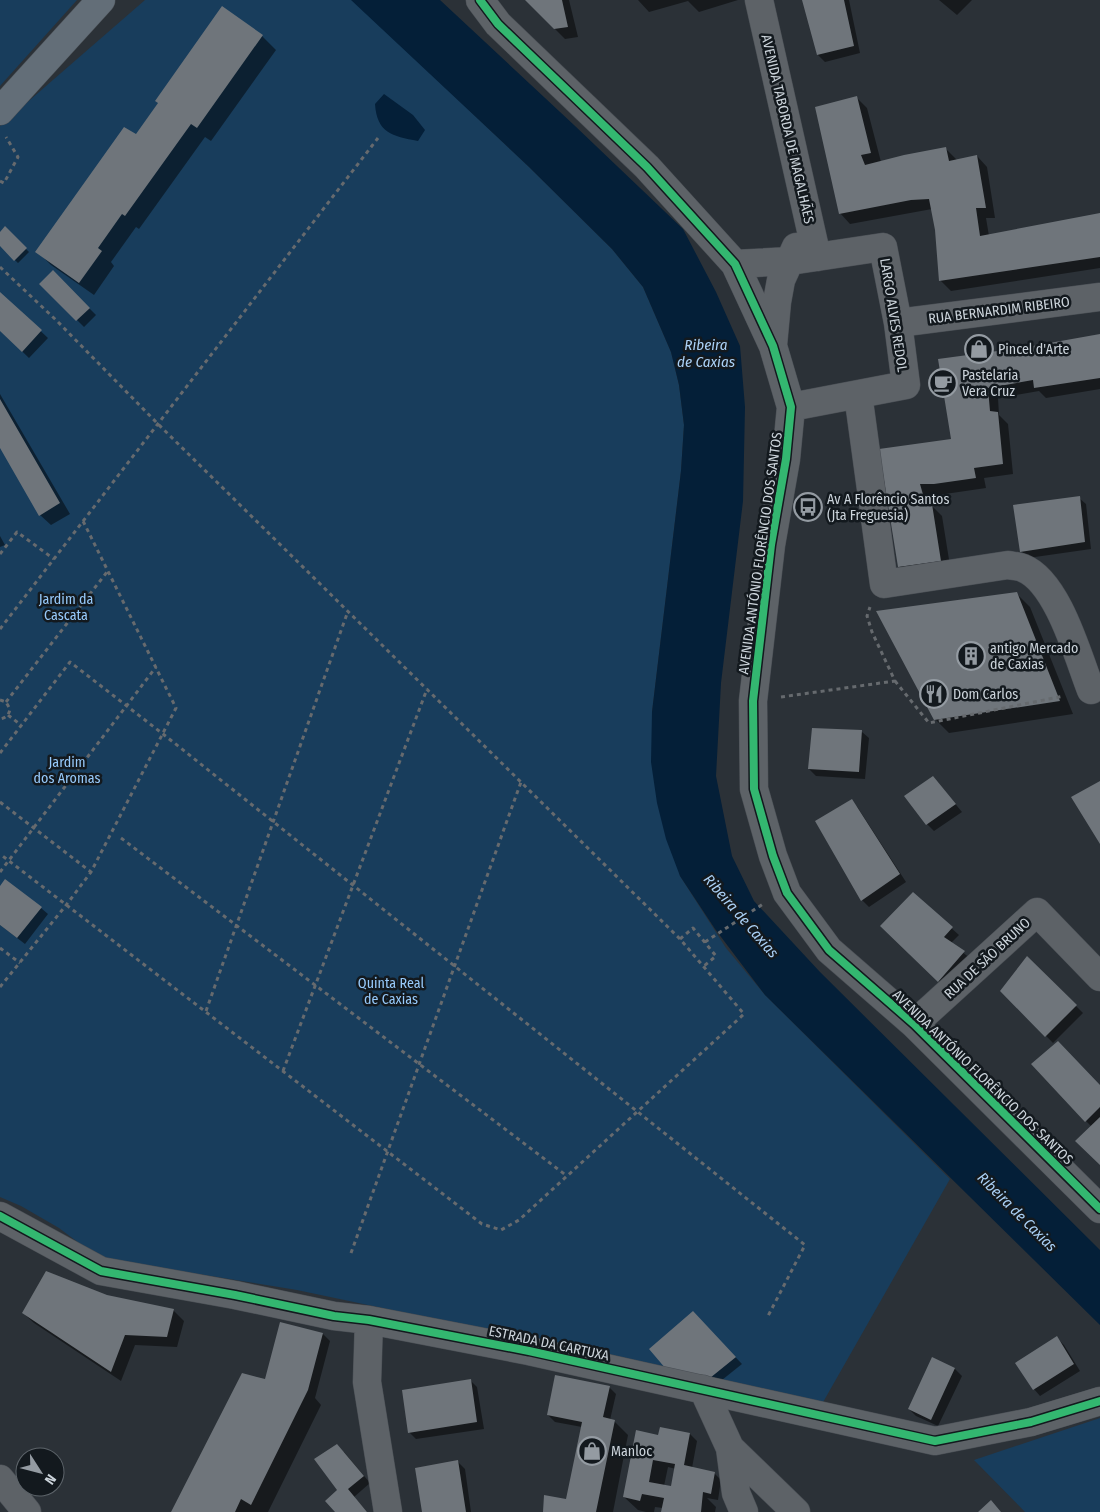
<svg xmlns="http://www.w3.org/2000/svg" width="1100" height="1512" viewBox="0 0 1100 1512" font-family="'Fira Sans Condensed',sans-serif">
<rect width="100%" height="100%" fill="#2b3137"/>
<path fill="#183d5c" d="M0,0H77L0,86Z
M145,0H353L528,166L612,249L643,287L671,352L679,385L684,425L681,471L652,712L680,876L726,948L765,995L950,1179L822,1404L699,1375L297,1290L99,1258L59,1228L21,1206L0,1197V126Z
M1100,1418V1512H1025L974,1460Z"/>
<path fill="#041f38" d="M351,0H440L574,125L683,229L716,292L740,346L745,407L743,501L721,683L716,776L732,856L754,901L820,972L1100,1250V1325L765,995L715,929L680,876L666,839L657,803L651,762L652,712L681,471L684,425L679,385L671,352L643,287L612,249L528,166Z
M384,94L413,115L425,130L418,141C392,136 377,133 375,104Z"/>
<path fill="#0007" fill-rule="evenodd" d="M526,0H569L578,37L565,39Z
M638,0H738L699,12L688,1L649,12Z
M803,0H849L860,53L825,62L818,55Z
M939,0H972L957,15Z
M223,8L262,36L276,50L211,141L205,137L139,229L136,227L111,262L114,266L94,295L51,265L37,251L136,136Z
M857,98L867,108L881,162L946,149L957,160L977,156L987,167L995,218H986L989,236L1100,215V268L951,291L940,280L936,230L932,209L850,224L840,213Z
M5,228L29,252L18,263L0,245V233Z
M53,272L96,315L84,327L41,284Z
M0,293L48,338L29,358L0,330Z
M1100,335V389L1046,398L1039,391L998,398L999,415L1008,424L1013,474L984,478L986,488L945,494H930L933,507L942,516L951,572L909,577L899,566L880,450L952,440L940,360L1027,348Z
M0,394L70,514L51,525L40,515L0,445Z
M1079,498L1086,504L1091,549L1028,558L1021,551Z
M0,536L5,545L0,547Z
M1016,593L1030,607L1073,714L949,733L935,719Z
M862,732L869,738L865,779L816,776L809,769Z
M933,777L962,812L934,831L927,824Z
M852,801L858,808L906,882L869,907L862,900L817,822Z
M0,888L41,908L48,914L25,944L0,925Z
M913,894L959,935L951,943L971,959L945,988L882,926Z
M1027,957L1083,1013L1053,1043L1002,991Z
M1100,1086V1163L1092,1127L1086,1121Z
M106,1297L173,1310L184,1321L177,1347L135,1345L121,1381L34,1323L23,1313Z
M693,1313L742,1364L717,1384L674,1375Z
M323,1334L330,1341L315,1398L321,1405L268,1512H172L266,1380Z
M1057,1338L1064,1345L1080,1371L1040,1396L1034,1389Z
M933,1359L955,1369L962,1376L938,1426L916,1416L909,1409Z
M470,1380L477,1387L484,1429L416,1439L409,1432Z
M609,1387L616,1394L610,1420L614,1421L628,1435L613,1512H544L567,1501L582,1427L555,1422L548,1415Z
M661,1428L690,1434L697,1441L692,1468L714,1473L721,1480L718,1500L707,1498L716,1507L715,1512H662L663,1508L655,1507L654,1512H646L638,1510L624,1497L659,1436ZM668,1467L676,1469L675,1488L664,1486Z
M344,1452L370,1483L354,1497L367,1512H337Z
M458,1462L465,1469L471,1512H423Z"/>
<path fill="#6f757b" fill-rule="evenodd" d="M525,0H562L568,27L554,29Z
M802,0H844L854,46L817,55Z
M222,6L263,35L197,128L191,124L125,216L122,214L98,248L102,251L79,283L35,252L124,127L136,134L158,103L155,101Z
M857,96L871,153L861,155L865,165L904,155L946,147L949,161L977,155L986,208H976L980,236L1100,213V257L939,281L935,230L929,199L911,200L839,214L815,107Z
M5,226L27,248L14,261L0,246V232Z
M53,270L90,308L76,321L39,284Z
M0,292L42,330L22,352L0,331Z
M1100,334V378L1034,388L1033,380L988,388L990,411L998,412L1003,464L974,468L976,478L934,484H920L926,505L932,504L941,561L898,567L879,449L951,439L938,359L1027,347Z
M0,399L60,503L39,516L0,448Z
M1080,496L1085,542L1020,552L1013,505Z
M1017,592L1060,701L934,720L876,611Z
M812,728L862,730L859,772L808,769Z
M933,776L956,804L926,825L904,796Z
M1100,781V844L1071,797Z
M852,799L900,874L861,901L815,821Z
M5,879L42,907L17,938L0,925V886Z
M913,892L953,927L944,937L965,951L938,982L880,926Z
M1027,956L1077,1005L1045,1037L1000,991Z
M1058,1041L1100,1085V1107L1085,1122L1031,1064Z
M1100,1117V1165L1075,1141Z
M46,1271L107,1295L174,1309L167,1337L125,1335L111,1372L22,1313Z
M693,1311L736,1357L710,1378L666,1369L649,1349Z
M280,1322L323,1333L308,1390L251,1505L241,1499L235,1512H171L242,1373L265,1379Z
M1057,1336L1074,1364L1033,1390L1015,1363Z
M932,1357L955,1368L931,1420L908,1409Z
M555,1375L610,1386L603,1417L615,1420L596,1512H543L544,1495L566,1499L582,1422L547,1415Z
M471,1379L477,1422L408,1433L402,1390Z
M660,1427L690,1433L684,1465L715,1472L711,1494L703,1492L701,1512H661L664,1498L642,1494L640,1501L623,1497L636,1430L658,1435ZM653,1460L675,1464L671,1486L649,1482Z
M337,1444L364,1476L348,1489L367,1512H335L325,1501L337,1490L314,1459Z
M458,1460L466,1512H422L415,1468Z
M991,1500L1001,1512H978Z"/>
<g fill="none" stroke-linecap="round" stroke-linejoin="round">
<defs>
<path id="minor" d="M480,0L498,24L647,167L735,264L773,346L791,407L786,459L771,545L753,701L754,789L773,856L787,893L829,950L914,1024L1100,1209
M759,0L817,257
M735,264L790,261L883,247L898,323L906,385L791,407
M898,323L1100,297
M773,345L777,302L781,280L796,247
M858,394L884,584L1008,565C1013,566 1019,566 1023,568C1058,582 1078,657 1091,690
M914,1024L1037,912L1100,977
M0,1216L101,1271L235,1295L334,1316L369,1320L529,1351L935,1441L1031,1422L1100,1401
M369,1320L367,1382L388,1512
M703,1389L730,1448L736,1493L744,1512
M730,1448L796,1512
M0,1479L27,1512"/>
<path id="major" d="M0,111L101,0"/>
</defs>
<use href="#minor" stroke="#494e54" stroke-width="29"/>
<use href="#major" stroke="#494e54" stroke-width="29"/>
<path stroke="#666a6e" stroke-width="3" stroke-dasharray="4 4" stroke-linecap="butt" d="M0,181L4,183L18,157L6,137
M0,267L56,320L158,424L680,939L744,1014L519,1220L501,1230L482,1224L0,854
M0,554L17,532L54,559
M0,629L378,138
M895,681L929,723L1064,696
M781,697L895,681L872,632L867,616L870,607
M0,700L6,702L10,709C9,715 6,718 0,719
M6,702L107,572
M8,715L21,725
M0,753L70,662L163,734L805,1245L768,1316
M0,802L91,872
M121,838L567,1176
M0,872L156,667
M680,939L693,928L716,956L704,966
M705,942L763,904
M0,948L20,963
M0,987L67,904L91,872L176,708L83,521
M206,1011L348,611
M283,1071L427,689
M351,1253L521,782"/>
<use href="#minor" stroke="#5d6267" stroke-width="28"/>
<use href="#major" stroke="#636e78" stroke-width="28"/>
<defs>
<path id="cycleway" d="M480,0L498,24L647,167L735,264L773,346L791,407L786,459L771,545L753,701L754,789L773,856L787,893L829,950L914,1024L1100,1209
M0,1216L101,1271L235,1295L334,1316L369,1320L529,1351L935,1441L1031,1422L1100,1401"/>
</defs>
<use href="#cycleway" stroke="#13191e" stroke-width="11"/>
<use href="#cycleway" stroke="#33b770" stroke-width="8"/>
</g>
<defs>
<symbol id="shop-ring" viewBox="-11 -11 22 22"><circle r="9.5" fill="#13191e" stroke="#949ba2" stroke-width="1.5"/><path d="M-5-2.5h2.3a2.7 3.5 0 0 1 5.4 0H5L5.5 6h-11ZM-1.5-2.5h3a1.5 2.3 0 0 0-3 0Z" fill="#949ba2"/></symbol>
<symbol id="cafe-ring" viewBox="-11 -11 22 22"><circle r="9.5" fill="#13191e" stroke="#949ba2" stroke-width="1.5"/><path d="M-5.5-4.5H6V0H3Q3 3.5 0 3.5H-2.5Q-5.5 3.5-5.5 0ZM3-3.2v2h1.7v-2ZM-6 4.5H4V6H-6Z" fill="#949ba2"/></symbol>
<symbol id="bus-ring" viewBox="-11 -11 22 22"><circle r="9.5" fill="#13191e" stroke="#949ba2" stroke-width="1.5"/><path d="M-5-6H5V4H4V6H2V4H-2V6H-4V4H-5ZM-3.5-4V0h7V-4ZM-3.5 1.2v1.5H-2V1.2ZM2 1.2v1.5H3.5V1.2Z" fill="#949ba2"/></symbol>
<symbol id="building-ring" viewBox="-11 -11 22 22"><circle r="9.5" fill="#13191e" stroke="#949ba2" stroke-width="1.5"/><path d="M-4-6H4V6H1V3H-1V6H-4ZM-2.5-4.3h1.7v1.8h-1.7ZM.8-4.3h1.7v1.8H.8ZM-2.5-1h1.7V.8h-1.7ZM.8-1h1.7V.8H.8Z" fill="#949ba2"/></symbol>
<symbol id="restaurant-ring" viewBox="-11 -11 22 22"><circle r="9.5" fill="#13191e" stroke="#949ba2" stroke-width="1.5"/><path d="M-5-6h1v4h1v-4h1v4h1v-4h1v5L-1.5 .5V6h-2V.5L-5-1ZM5-6V6H3V1.5H1.5Q1.5-4 5-6Z" fill="#949ba2"/></symbol>
</defs>
<g fill-rule="evenodd">
<use href="#shop-ring" x="963" y="333" width="32" height="32"/>
<use href="#cafe-ring" x="927" y="367" width="32" height="32"/>
<use href="#bus-ring" x="792" y="491" width="32" height="32"/>
<use href="#building-ring" x="955" y="640" width="32" height="32"/>
<use href="#restaurant-ring" x="918" y="678" width="32" height="32"/>
<use href="#shop-ring" x="576" y="1435" width="32" height="32"/>
</g>
<g text-anchor="middle" stroke-width="5" stroke-linejoin="round" paint-order="stroke">
<g font-size="14" fill="#ccd4db" stroke="#13191e">
<text transform="translate(788 129) rotate(77)" y="5">AVENIDA TABORDA DE MAGALHÃES</text>
<text transform="translate(999 310) rotate(-7)" y="5">RUA BERNARDIM RIBEIRO</text>
<text transform="translate(894 315) rotate(81)" y="5">LARGO ALVES REDOL</text>
<text transform="translate(760 553) rotate(-82)" y="5">AVENIDA ANTÓNIO FLORÊNCIO DOS SANTOS</text>
<text transform="translate(987 958) rotate(-43)" y="5">RUA DE SÃO BRUNO</text>
<text transform="translate(983 1077) rotate(44)" y="5">AVENIDA ANTÓNIO FLORÊNCIO DOS SANTOS</text>
<text transform="translate(549 1343) rotate(12)" y="5">ESTRADA DA CARTUXA</text>
</g>
<g font-size="14" fill="#ccd4db" stroke="#13191e" text-anchor="start">
<text x="998" y="354">Pincel d'Arte</text>
<text x="962" y="380">Pastelaria<tspan x="962" dy="16">Vera Cruz</tspan></text>
<text x="827" y="504">Av A Florêncio Santos<tspan x="827" dy="16">(Jta Freguesia)</tspan></text>
<text x="990" y="653">antigo Mercado<tspan x="990" dy="16">de Caxias</tspan></text>
<text x="953" y="699">Dom Carlos</text>
<text x="611" y="1456">Manloc</text>
</g>
<g font-size="14" fill="#97cafb" stroke="#13191e">
<text x="66" y="604">Jardim da<tspan x="66" dy="16">Cascata</tspan></text>
<text x="67" y="767">Jardim<tspan x="67" dy="16">dos Aromas</tspan></text>
<text x="391" y="988">Quinta Real<tspan x="391" dy="16">de Caxias</tspan></text>
</g>
<g font-size="15" font-style="italic" fill="#abd1f6" stroke="#13191e">
<text x="706" y="350">Ribeira<tspan x="706" dy="17">de Caxias</tspan></text>
<text transform="translate(741 916) rotate(49)" y="5">Ribeira de Caxias</text>
<text transform="translate(1017 1212) rotate(45)" y="5">Ribeira de Caxias</text>
</g>
</g>
<g transform="translate(40 1472) rotate(126)"><circle r="24" fill="#13191e" stroke="#5d646a"/>
<path d="M0-4L9 19L0 12L-9 19Z" fill="#949ba2"/>
<text y="-8" font-size="14" font-weight="bold" text-anchor="middle" fill="#ccd4db">N</text>
</g>
</svg>
